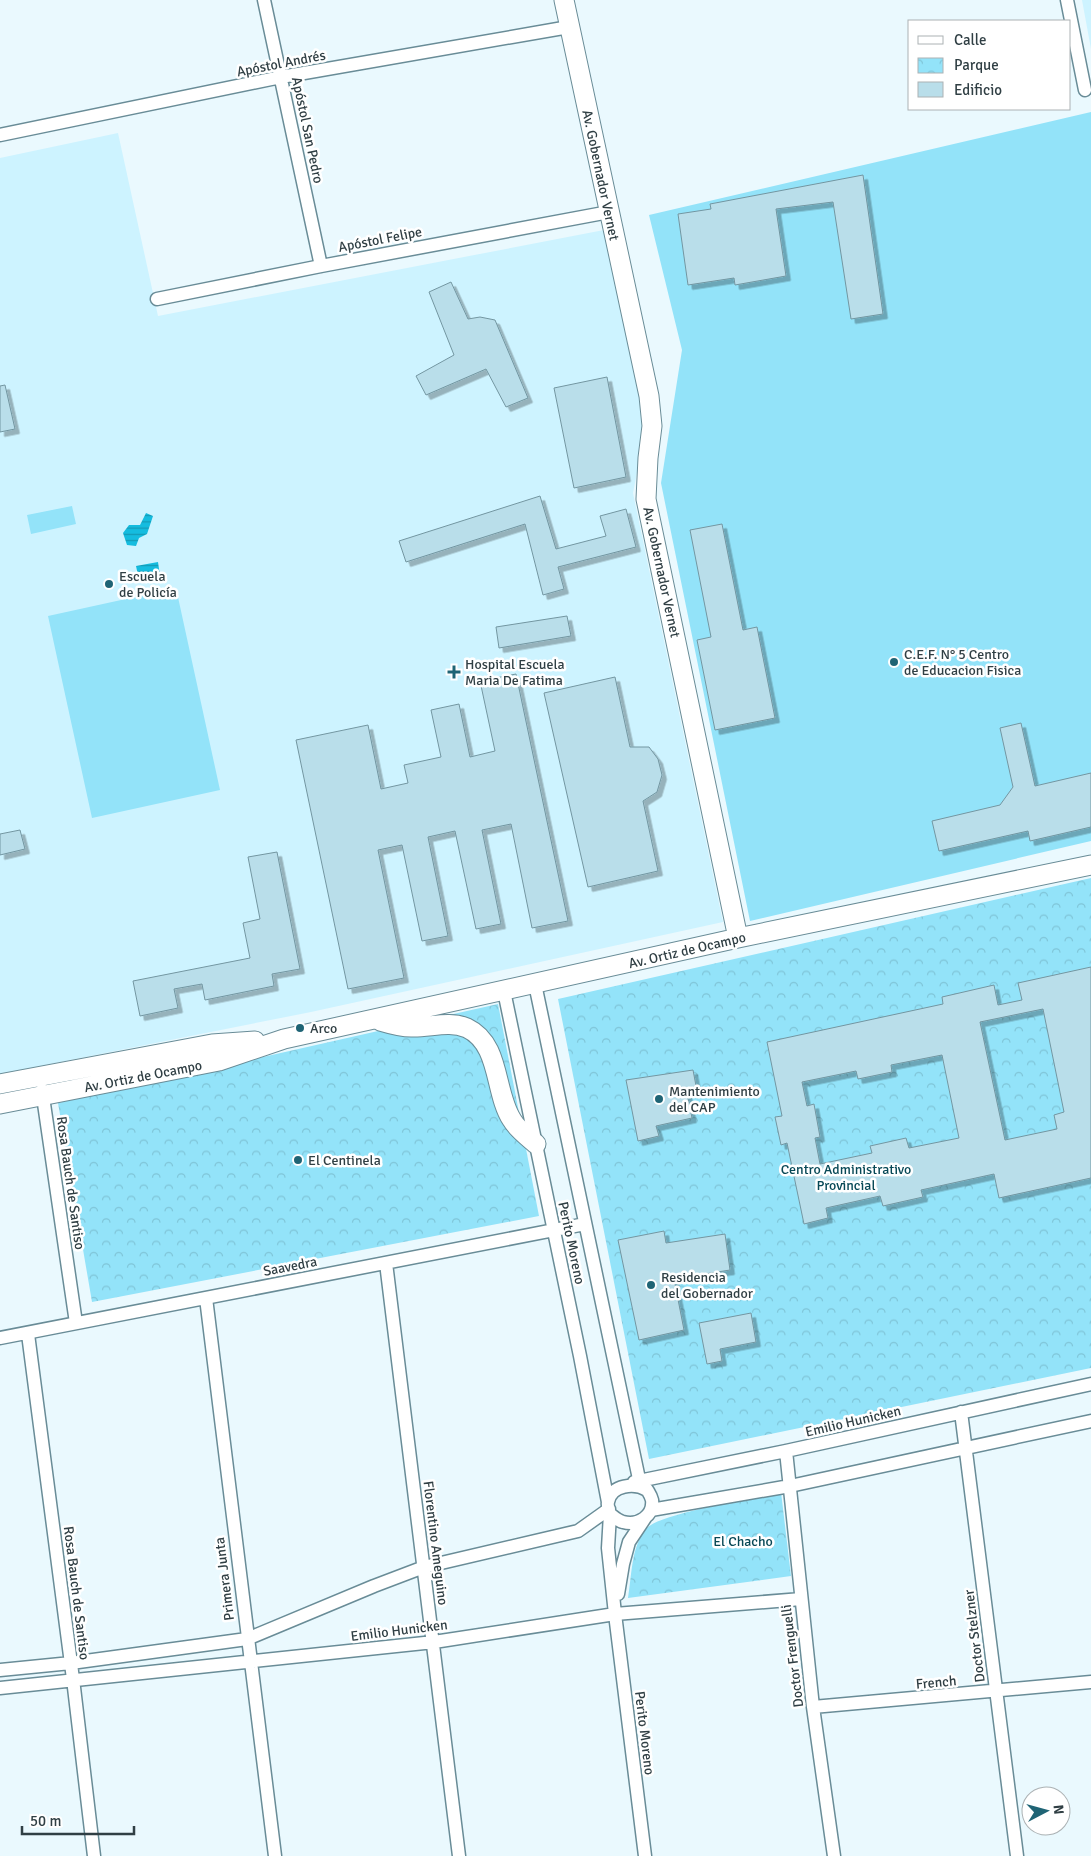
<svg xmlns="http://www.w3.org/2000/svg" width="1091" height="1856" viewBox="0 0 1091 1856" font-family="Signika,sans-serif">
<defs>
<pattern id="park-crowns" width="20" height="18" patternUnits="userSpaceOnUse" patternTransform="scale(1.25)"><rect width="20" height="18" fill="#93e3f9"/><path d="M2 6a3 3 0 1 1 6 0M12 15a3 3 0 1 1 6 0" fill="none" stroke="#7fc4d7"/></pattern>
<pattern id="water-rules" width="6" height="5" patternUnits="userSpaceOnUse" patternTransform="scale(1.25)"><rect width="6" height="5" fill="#15bcdf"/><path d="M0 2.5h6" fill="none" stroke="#149ab6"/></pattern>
<filter id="shadow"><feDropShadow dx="4.5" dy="4.5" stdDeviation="0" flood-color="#0004"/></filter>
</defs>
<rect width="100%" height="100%" fill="#eaf9fe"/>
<path fill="#cdf3ff" d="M1082,0H1091V49Z
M118,133L158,316L604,230L646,427L633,493L723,922L311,1012L0,1074V158Z"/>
<path fill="url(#park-crowns)" d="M1091,878V1368L649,1459L558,999Z
M498,1004L539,1216L92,1302L58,1103Z
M781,1492L791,1576L628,1598C632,1575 631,1545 647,1528C660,1514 757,1497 781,1492Z"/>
<path fill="#93e3f9" d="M1091,112V841L750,921L661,483L682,350L649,215Z
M72,506L76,524L31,534L27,515Z
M176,588L220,790L92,818L48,616Z"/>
<path fill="url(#water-rules)" d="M146,513L153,516L147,534L139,538L136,546L127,545L123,533L129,525H140Z
M158,562L160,576L139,580L136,566Z"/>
<path fill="#b9deea" stroke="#7396a1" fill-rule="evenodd" filter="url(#shadow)" d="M863,175L883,314L851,319L833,202L776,209L786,276L735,285L734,278L688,285L678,214L711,209L710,204Z
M451,282L468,319L480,317L495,320L528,398L506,407L486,369L426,395L416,376L454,355L429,292Z
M607,377L626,477L574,488L554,388Z
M5,385L15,429L0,432V386Z
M540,496L556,549L606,536L600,516L626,509L636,547L558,567L564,589L543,595L525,524L406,562L399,541Z
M722,524L743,630L757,627L775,718L715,730L697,640L711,637L690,530Z
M567,616L571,636L499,648L496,627Z
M516,674L568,921L532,928L511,824L482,830L501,924L476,929L455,831L428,837L448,936L422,941L402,845L378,850L404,978L348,989L296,740L368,725L381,789L408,783L404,765L441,757L431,710L459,704L470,757L495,751L480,681Z
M615,677L630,747H649L658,759L662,775L657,792L643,801L658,871L588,887L544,693Z
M1021,723L1035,786L1091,773V827L1030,841L1028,831L939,851L932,821L1000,805L1013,787L1000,728Z
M20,830L25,849L0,855V834Z
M277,852L300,969L272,974L274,986L205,1000L202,984L174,989L178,1008L140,1016L133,981L250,958L243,923L260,919L248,857Z
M1091,967V1178L999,1198L994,1174L921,1190L923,1197L883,1206L880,1196L826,1208L828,1218L804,1224L787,1143L781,1145L775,1117L782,1116L767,1042L943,1004L942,997L994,985L998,1005L1022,1000L1018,983ZM1043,1009L1064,1112L1054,1115L1057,1129L1005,1140L980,1022ZM942,1055L959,1138L909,1148L906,1138L870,1146L872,1153L820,1164L815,1138L820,1137L814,1104L807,1106L802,1082L856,1071L858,1079L892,1072L891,1065Z
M693,1070L697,1091L687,1093L692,1118L656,1126L659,1136L638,1141L626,1080Z
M664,1231L666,1243L725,1234L730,1270L674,1279L684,1330L639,1340L618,1240Z
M751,1313L756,1342L720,1349L722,1361L707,1364L699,1323Z"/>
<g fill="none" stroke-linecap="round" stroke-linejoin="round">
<defs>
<path id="street" d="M264,0L321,266
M1067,0L1085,90
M0,135L281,77L569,27
M157,299L321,266L609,212
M535,984L639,1479C644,1485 650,1492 652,1500C654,1516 638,1526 623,1522C618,1521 614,1517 610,1514C609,1511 607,1506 608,1502C611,1484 635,1483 647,1490
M504,991L580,1356L608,1502
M42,1090L76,1323
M386,1263L459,1856
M206,1298L275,1856
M28,1334L73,1679L94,1856
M0,1338L585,1224
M961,1412L1017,1856
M786,1451L813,1707L834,1856
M634,1482L786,1451L1091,1384
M651,1510L790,1486L1091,1421
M610,1514L608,1548L615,1614L645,1856
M618,1594L623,1564L629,1542L645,1518
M0,1670L71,1663L247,1639L374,1586L424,1567L578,1531L609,1509
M0,1688L434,1642L615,1614L801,1599
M813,1707L1091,1682"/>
<path id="secondary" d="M564,0L649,396L652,426L648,458L646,499L738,938
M380,1021C390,1024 403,1028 414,1027C432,1027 450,1021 467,1028C501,1044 494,1093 512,1120C517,1129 528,1137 536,1144
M0,1084L212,1044L255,1041
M0,1104L219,1061L284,1039L738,938L1091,865"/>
</defs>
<use href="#street" stroke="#698c97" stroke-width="15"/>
<use href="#secondary" stroke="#698c97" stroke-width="21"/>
<use href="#street" stroke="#fff" stroke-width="12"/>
<use href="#secondary" stroke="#fff" stroke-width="19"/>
</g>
<g fill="#1f6475" stroke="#fff" stroke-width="2">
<circle cx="109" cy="584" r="5"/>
<circle cx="894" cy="662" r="5"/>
<path d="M451.5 664.5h5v5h5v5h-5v5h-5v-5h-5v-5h5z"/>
<circle cx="300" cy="1028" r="5"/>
<circle cx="659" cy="1099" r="5"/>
<circle cx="298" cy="1160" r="5"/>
<circle cx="651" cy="1285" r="5"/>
</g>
<g text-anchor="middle" stroke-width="5" stroke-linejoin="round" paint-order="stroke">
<g font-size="14" fill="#303f44" stroke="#fff">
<text transform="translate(281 63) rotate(-11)" y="5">Apóstol Andrés</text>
<text transform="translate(308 130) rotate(78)" y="5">Apóstol San Pedro</text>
<text transform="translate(601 175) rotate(78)" y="5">Av. Gobernador Vernet</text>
<text transform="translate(380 239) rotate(-11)" y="5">Apóstol Felipe</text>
<text transform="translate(662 572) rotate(78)" y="5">Av. Gobernador Vernet</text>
<text transform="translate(687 950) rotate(-13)" y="5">Av. Ortiz de Ocampo</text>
<text transform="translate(143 1076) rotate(-11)" y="5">Av. Ortiz de Ocampo</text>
<text transform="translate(71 1183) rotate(82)" y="5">Rosa Bauch de Santiso</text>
<text transform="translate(572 1243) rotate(78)" y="5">Perito Moreno</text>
<text transform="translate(290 1266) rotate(-11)" y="5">Saavedra</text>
<text transform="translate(853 1421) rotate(-13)" y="5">Emilio Hunicken</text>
<text transform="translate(436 1543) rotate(83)" y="5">Florentino Ameguino</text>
<text transform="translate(224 1579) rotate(-97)" y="5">Primera Junta</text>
<text transform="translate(77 1593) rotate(83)" y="5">Rosa Bauch de Santiso</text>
<text transform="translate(399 1630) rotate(-7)" y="5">Emilio Hunicken</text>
<text transform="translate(974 1636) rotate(-97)" y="5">Doctor Stelzner</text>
<text transform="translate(792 1656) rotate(-97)" y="5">Doctor Frenguelli</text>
<text transform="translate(936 1682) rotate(-5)" y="5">French</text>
<text transform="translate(645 1733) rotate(83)" y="5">Perito Moreno</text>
</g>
<g font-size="14" fill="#303f44" stroke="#fff" text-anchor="start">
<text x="119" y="581">Escuela<tspan x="119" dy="16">de Policía</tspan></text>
<text x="904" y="659">C.E.F. N° 5 Centro<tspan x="904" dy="16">de Educacion Fisica</tspan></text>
<text x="465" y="669">Hospital Escuela<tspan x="465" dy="16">Maria De Fatima</tspan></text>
<text x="310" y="1033">Arco</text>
<text x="669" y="1096">Mantenimiento<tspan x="669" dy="16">del CAP</tspan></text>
<text x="308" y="1165">El Centinela</text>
<text x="661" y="1282">Residencia<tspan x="661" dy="16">del Gobernador</tspan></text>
</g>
<g font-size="14" fill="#074856" stroke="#fff">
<text x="846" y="1174">Centro Administrativo<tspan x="846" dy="16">Provincial</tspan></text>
<text x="743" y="1546">El Chacho</text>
</g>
</g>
<rect x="908" y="20" width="162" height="90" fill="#ffffff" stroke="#acb2b4"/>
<rect x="918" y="36" width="25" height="8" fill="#ffffff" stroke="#acb2b4"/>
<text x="954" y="45" font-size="15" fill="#303f44">Calle</text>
<rect x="918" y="58" width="25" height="15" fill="url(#park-crowns)" stroke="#acb2b4"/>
<text x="954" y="70" font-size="15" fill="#303f44">Parque</text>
<rect x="918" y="82" width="25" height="15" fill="#b9deea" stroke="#acb2b4"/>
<text x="954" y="95" font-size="15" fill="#303f44">Edificio</text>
<g transform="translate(1046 1811) rotate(84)"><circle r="24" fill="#ffffff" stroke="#acb2b4"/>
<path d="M0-4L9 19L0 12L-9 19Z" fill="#1f6475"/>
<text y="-8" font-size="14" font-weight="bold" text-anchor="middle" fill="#303f44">N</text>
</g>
<path d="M22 1826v8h112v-8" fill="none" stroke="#303f44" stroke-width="2.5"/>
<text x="30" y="1826" font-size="15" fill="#303f44" stroke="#ffffff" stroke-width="4" paint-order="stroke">50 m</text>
</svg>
